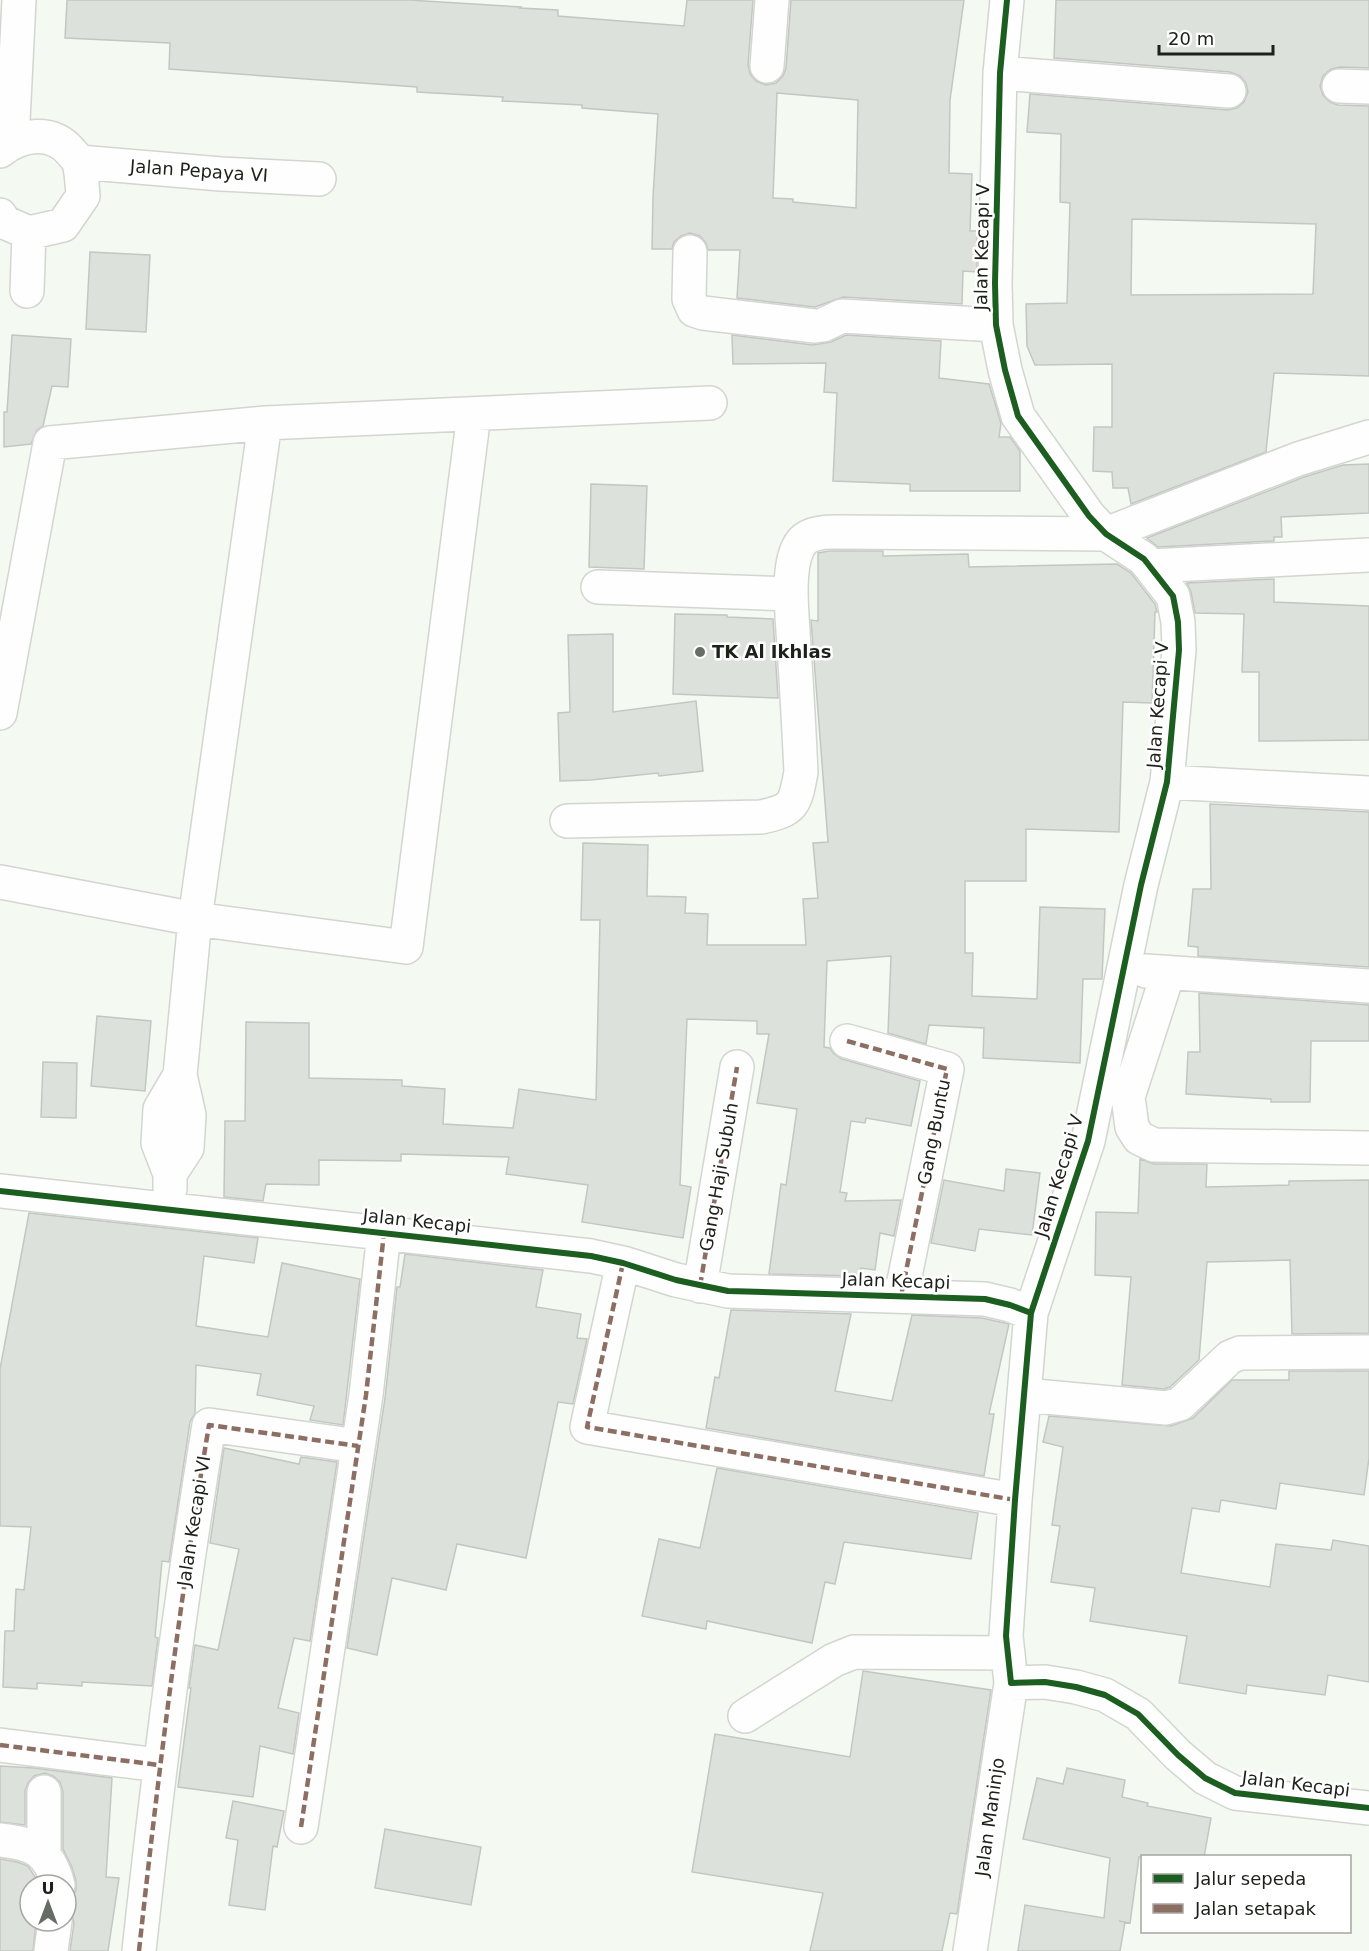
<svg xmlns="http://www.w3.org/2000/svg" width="1369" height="1951" viewBox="0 0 1369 1951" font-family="'DejaVu Sans',sans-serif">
<rect width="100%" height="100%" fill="#f4faf2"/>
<path fill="#dce1db" stroke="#c3c7c2" stroke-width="1.5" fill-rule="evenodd" d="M67,0H409L521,7L520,8L558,10V16L684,26L687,0H753L748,65L750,74L756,81L766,85L776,83L783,76L786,68L791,0H964L950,100L949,173L972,174L970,231H977V272L963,271L962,304L843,297L815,307L737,298L740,250H708L706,243L700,236L690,233L681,236L674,242L672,249H652L653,197L658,114L582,108V105L502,101L503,97L417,92V87L169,69L170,43L65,38ZM777,93L858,100L856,208L793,202V199L773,198Z
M1056,0H1369V68L1340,67L1331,69L1323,76L1320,86L1323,95L1330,102L1338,105L1369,106V376L1274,373L1266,452L1131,504L1128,488H1113L1112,472L1093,471L1094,427H1112V364L1035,365L1027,346L1026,304L1067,303L1070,203L1060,202L1061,134L1027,132L1030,94L1228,110L1237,108L1244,102L1248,92L1246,83L1240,76L1230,72L1054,58ZM1132,219L1316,224L1313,294L1131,295Z
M90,252L150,255L146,332L86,329Z
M12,335L71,339L68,387L52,386L43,426L37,430L31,444L4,447V412H7Z
M732,335L813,345L831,342L846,335L941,341L939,378L989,384L1001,423L999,437H1010L1020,451V491H910V484L833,481L837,393L824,392L826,363L733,364Z
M1369,464V513L1281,517L1282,537H1274V541L1158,547L1147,538L1304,477L1343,465Z
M591,484L647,486L644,569L589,567Z
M829,551H883V556L968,554L969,567L1117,564L1131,573L1155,604L1157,612H1155L1152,703L1123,702L1119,832L1026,829V881H965V953H973L972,996L1037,999L1040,907L1105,909L1102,979H1083L1080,1063L983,1058L984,1028L929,1025L926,1044L888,1033L891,956L827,961L824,1047L830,1048L834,1054L842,1059L920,1081L911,1126L866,1118L865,1123L851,1121L840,1192L847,1193L845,1201L901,1200L894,1236L880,1233L875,1270L861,1268L859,1276L769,1274L781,1184L786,1185L797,1109L757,1103L769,1034H757V1021L687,1019L680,1185L691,1187L683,1238L582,1222L588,1185L506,1174L509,1157L401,1154V1161L319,1160V1185L266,1184L263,1201L224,1197L225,1121H245L246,1022L309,1023V1078L402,1080V1086L445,1089L443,1124L513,1128L519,1089L596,1100L600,920H581L583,843L648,845L647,896L686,897L685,913L708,914L707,945H806L803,899L818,898L813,843L828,842L811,620L818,621V553Z
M1274,579V602L1369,606V740L1259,741V672H1242L1244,614L1195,613L1191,592L1187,583Z
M675,614L727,615V617L773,619L778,698L673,694Z
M613,634V712L696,701L703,771L659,776L658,773L591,780L560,781L558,713L570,712L568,635Z
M1210,804L1369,812V967L1198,956V947L1188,946L1193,889H1211Z
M1199,993L1369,1005V1041H1311L1310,1102H1271V1099L1186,1094L1188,1052H1200Z
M97,1016L151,1021L145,1091L91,1086Z
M43,1062L77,1063L76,1118L41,1117Z
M1140,1159L1154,1164H1207L1206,1187L1289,1185V1181L1369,1180V1333L1292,1334L1290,1260L1207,1262L1199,1360L1170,1387L1164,1389L1122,1385L1131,1277L1095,1275L1096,1212L1138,1213Z
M1006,1169L1040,1173L1032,1235L979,1229L975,1251L931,1243L944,1180L1004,1191Z
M29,1213L258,1238L254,1263L204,1256L196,1326L268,1337L282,1263L360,1279L343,1425L310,1420L314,1406L257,1395L261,1374L196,1365L195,1413L190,1422L169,1562L162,1561L155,1637L158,1638L152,1686L82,1682V1686L37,1683V1689L3,1687L5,1631H14L16,1589L24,1590L31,1527L0,1526V1369Z
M405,1254L543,1270L536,1307L581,1314L577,1338L587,1339L573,1404L558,1402L526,1558L457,1544L446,1590L392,1578L377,1655L347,1648L385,1398L397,1287H400Z
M731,1310L851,1314L835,1391L892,1401L912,1315L982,1318L1009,1324L989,1414H994L984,1476L706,1428L715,1377L719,1378Z
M1289,1371H1369V1458L1364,1495L1280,1483L1276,1509L1221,1500L1219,1512L1192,1508L1181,1573L1270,1587L1276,1544L1331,1550L1333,1540L1369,1546V1682L1328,1675L1325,1695L1247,1685L1246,1694L1179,1683L1187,1636L1090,1621L1095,1588L1051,1582L1060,1526L1052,1525L1063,1447L1043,1442L1049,1416L1171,1426L1193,1418L1232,1380H1289Z
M224,1448L299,1464L301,1457L337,1462L310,1641L294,1638L278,1708L299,1713L293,1754L260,1746L253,1797L178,1787L191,1688H189L195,1645L218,1650L239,1549L210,1543Z
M717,1468L978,1513L971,1559L844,1542L835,1584L825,1582L812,1643L707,1621L706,1629L642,1616L659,1539L700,1548Z
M863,1671L991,1690L957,1914L950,1913L942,1951H810L823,1893L692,1872L715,1734L850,1757Z
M0,1766L34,1768L112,1778L106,1877L119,1878L108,1951H70L74,1923L72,1914L66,1906V1901L72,1897L76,1890V1880L71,1865L63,1849V1792L60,1782L53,1776L45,1773L34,1776L28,1783L25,1791V1825L0,1822Z
M1067,1768L1125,1780L1122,1797L1148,1803L1147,1806L1211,1818L1204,1857H1139L1130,1923L1119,1921L1125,1922L1120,1951H1018L1025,1905L1104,1918L1110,1858L1023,1839L1037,1778L1063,1784Z
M233,1801L284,1811L277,1847L273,1846L265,1910L229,1905L238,1840L226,1838Z
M385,1829L481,1847L471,1905L375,1888Z
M0,1859L17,1862L28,1866L37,1880L38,1885H30V1921H36L33,1951H0Z"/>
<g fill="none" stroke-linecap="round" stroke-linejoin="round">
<defs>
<path id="minor" d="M1007,0L1000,73L995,283L996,325L1005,370L1018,416L1089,516L1106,534L1144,559L1173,596L1178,622L1179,650L1167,782L1141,885L1088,1141L1031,1313
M767,66L772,0
M1000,73L1229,91
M1339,86L1369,87
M12,141L19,0
M0,151C21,134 52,129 71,152C74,156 78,159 79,163C82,173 82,186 83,196L63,225L29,233L4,222L0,215
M79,162L221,174L319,179
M690,252L689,299L694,310L703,313L815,326L823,325L842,316L996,325
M27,291L29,233
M1151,566L1369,555
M598,587L791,594
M0,713L50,443L265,423L710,403
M1167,782L1369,793
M567,821L761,817C794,810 795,805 801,772C799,731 797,690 794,648C793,621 786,572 798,548C804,534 820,532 833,532L1106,534L1298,459L1369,437
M0,882L195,919L406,947L474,414
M1146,971L1369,986
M1168,973L1128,1097L1132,1127L1139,1138L1154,1145L1369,1148
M847,1041L947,1069L901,1296
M170,1174L187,1148L189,1115L180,1075L195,919L265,423
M170,1189V1174L158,1143L160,1109L180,1075
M0,1191L591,1256L623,1263L676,1280L728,1291L985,1299L1010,1305L1031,1313L1015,1500L1006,1636L1011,1683L1045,1682L1076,1687L1105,1695L1138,1714L1178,1755L1205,1778L1235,1793L1369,1808
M623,1263L587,1427L1015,1500
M700,1286L737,1067
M1024,1395L1166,1408L1180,1404L1230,1357L1240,1353L1369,1352
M745,1716L834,1660L854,1652L1008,1653
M0,1745L159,1765
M44,1792V1855
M301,1827L366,1395L384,1233
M0,1840C34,1844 49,1850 58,1885
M51,1951L55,1921
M139,1951C158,1775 180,1600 209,1425L358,1446
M970,1951L1011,1683"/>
</defs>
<use href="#minor" stroke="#d2d6d0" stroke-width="36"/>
<use href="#minor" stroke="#fdfefd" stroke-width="33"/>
<path stroke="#8d6e63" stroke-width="4.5" stroke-dasharray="9 4.5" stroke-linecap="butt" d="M847,1041L947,1069L901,1296
M623,1263L587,1427L1015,1500
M700,1286L737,1067
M0,1745L159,1765
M301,1827L366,1395L384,1233
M139,1951C158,1775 180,1600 209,1425L358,1446"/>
<defs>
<path id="cycleway" d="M1007,0L1000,73L995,283L996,325L1005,370L1018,416L1089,516L1106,534L1144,559L1173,596L1178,622L1179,650L1167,782L1141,885L1088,1141L1031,1313
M0,1191L591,1256L623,1263L676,1280L728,1291L985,1299L1010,1305L1031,1313L1015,1500L1006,1636L1011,1683L1045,1682L1076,1687L1105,1695L1138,1714L1178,1755L1205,1778L1235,1793L1369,1808"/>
</defs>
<use href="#cycleway" stroke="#fff" stroke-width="10"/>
<use href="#cycleway" stroke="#1b5e20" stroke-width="6"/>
</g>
<circle fill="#686c66" stroke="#fff" stroke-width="2" cx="700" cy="652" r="6"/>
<g text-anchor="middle" stroke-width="5" stroke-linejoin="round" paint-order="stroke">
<g font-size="18" fill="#1d201b" stroke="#fff">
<text transform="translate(199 171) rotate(4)" y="6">Jalan Pepaya VI</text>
<text transform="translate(982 247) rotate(-89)" y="6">Jalan Kecapi V</text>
<text transform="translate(1158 705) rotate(-86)" y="6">Jalan Kecapi V</text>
<text transform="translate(934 1132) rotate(-79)" y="6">Gang Buntu</text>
<text transform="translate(1059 1176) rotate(-73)" y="6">Jalan Kecapi V</text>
<text transform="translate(719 1177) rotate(-80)" y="6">Gang Haji Subuh</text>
<text transform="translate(417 1221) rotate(6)" y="6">Jalan Kecapi</text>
<text transform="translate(896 1281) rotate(2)" y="6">Jalan Kecapi</text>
<text transform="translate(194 1521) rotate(-81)" y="6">Jalan Kecapi VI</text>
<text transform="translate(1296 1784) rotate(7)" y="6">Jalan Kecapi</text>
<text transform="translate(990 1817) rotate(-82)" y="6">Jalan Maninjo</text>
</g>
<g font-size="18" font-weight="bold" fill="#1d201b" stroke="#fff" text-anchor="start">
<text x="712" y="658">TK Al Ikhlas</text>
</g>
</g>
<rect x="1141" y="1855" width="210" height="78" fill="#ffffff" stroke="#a5a6a4" stroke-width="1.5"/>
<rect x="1153" y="1874" width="30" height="9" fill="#1b5e20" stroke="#a5a6a4" stroke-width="1.5"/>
<text x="1195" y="1885" font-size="18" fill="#1d201b">Jalur sepeda</text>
<rect x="1153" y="1904" width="30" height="9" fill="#8d6e63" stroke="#a5a6a4" stroke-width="1.5"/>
<text x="1195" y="1915" font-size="18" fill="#1d201b">Jalan setapak</text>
<g transform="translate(48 1903)"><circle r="28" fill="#ffffff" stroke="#a5a6a4" stroke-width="1.5"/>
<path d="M0-4.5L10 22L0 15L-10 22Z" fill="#686c66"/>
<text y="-9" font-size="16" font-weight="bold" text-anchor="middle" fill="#1d201b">U</text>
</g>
<path d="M1159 45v9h114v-9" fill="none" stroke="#1d201b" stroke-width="3"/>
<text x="1168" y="45" font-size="18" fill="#1d201b" stroke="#ffffff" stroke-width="4.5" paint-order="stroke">20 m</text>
</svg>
